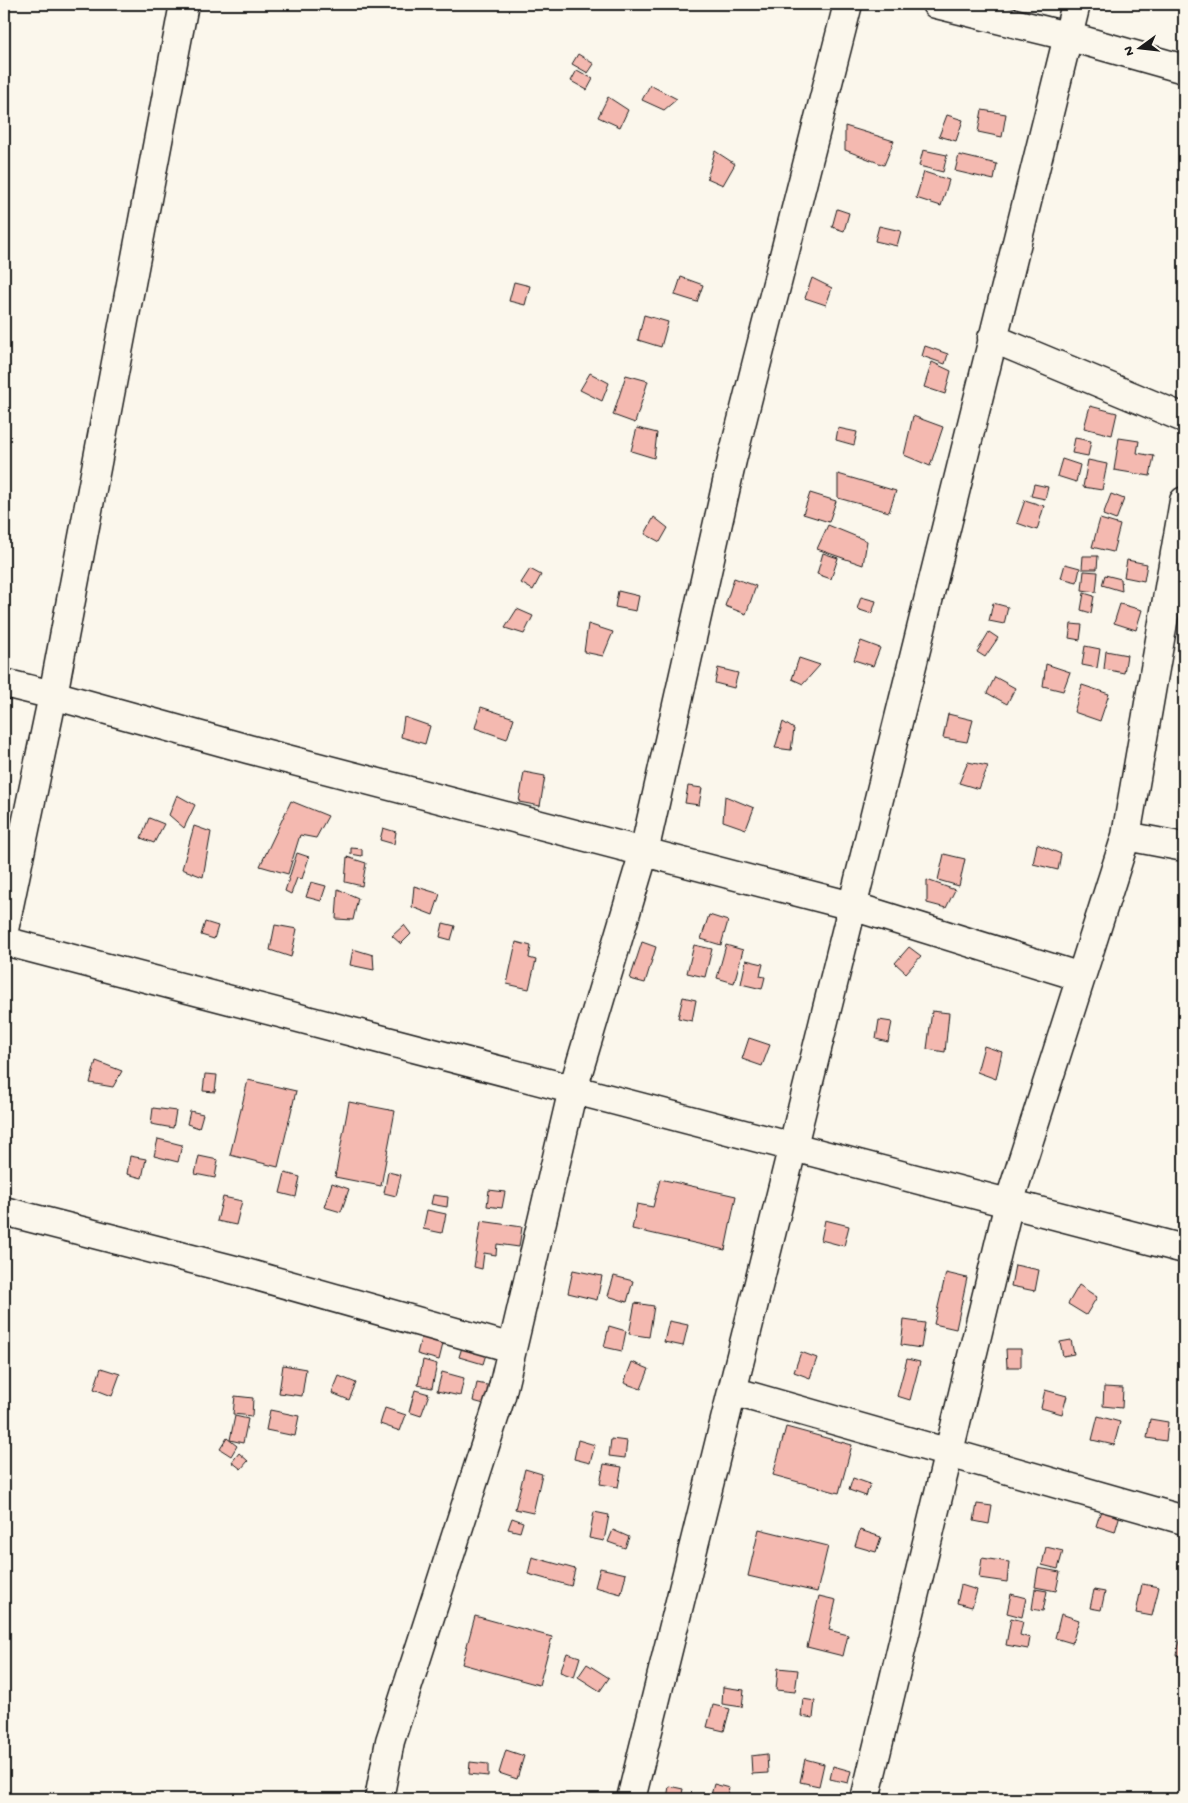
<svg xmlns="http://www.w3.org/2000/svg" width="1188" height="1803" viewBox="0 0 1188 1803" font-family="'Gochi Hand',sans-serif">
<rect width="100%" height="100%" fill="#fbf7ec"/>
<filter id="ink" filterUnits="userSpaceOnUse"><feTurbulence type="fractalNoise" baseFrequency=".02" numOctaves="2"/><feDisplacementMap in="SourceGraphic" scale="10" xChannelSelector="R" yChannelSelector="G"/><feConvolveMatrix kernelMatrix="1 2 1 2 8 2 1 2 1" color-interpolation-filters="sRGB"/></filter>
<g filter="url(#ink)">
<path fill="#f4b9b0" stroke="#1c1c1c" d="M578,54L594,64L588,73L572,64Z
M577,70L593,79L587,90L571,81Z
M650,85L677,99L664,110L642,100Z
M608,97L628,110L620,127L598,117Z
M982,110L1006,114L1002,137L978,132Z
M947,115L963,120L956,141L939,136Z
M845,126L894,141L884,165L845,150Z
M923,150L947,155L943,172L919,166Z
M715,151L735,164L723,185L707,178Z
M959,155L997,164L994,180L955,171Z
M924,172L949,180L941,206L916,198Z
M837,209L849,213L844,231L832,227Z
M879,226L901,231L897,246L875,241Z
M681,277L703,285L697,302L675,295Z
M812,278L832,288L826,305L805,298Z
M514,282L530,286L525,305L509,301Z
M644,315L668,322L661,347L638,340Z
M925,346L948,354L945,364L922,356Z
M932,362L951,371L945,394L924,387Z
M590,373L609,383L602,401L580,390Z
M626,375L648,381L635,423L613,415Z
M1090,406L1117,413L1112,435L1084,428Z
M913,416L943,427L930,466L904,455Z
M637,428L657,433L654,458L631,451Z
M838,428L857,432L854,445L836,440Z
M1075,438L1091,441L1088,456L1072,453Z
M1119,438L1139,441L1137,453L1154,456L1150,476L1114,470Z
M1062,459L1080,465L1076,482L1057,476Z
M1088,460L1107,464L1102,490L1083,487Z
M838,474L896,491L889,512L838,498Z
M1034,484L1048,487L1045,499L1031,496Z
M810,493L836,501L829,522L803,514Z
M1111,494L1124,499L1116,520L1103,515Z
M1025,500L1044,506L1037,530L1017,523Z
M654,517L668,528L660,542L645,534Z
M1100,519L1120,525L1113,552L1092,547Z
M828,525L867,541L863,565L817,549Z
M823,553L838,558L831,579L817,574Z
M1083,556H1098L1097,569H1082Z
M1127,560L1147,564L1144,581L1124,577Z
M1065,564L1080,568L1077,582L1061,578Z
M530,569L541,575L533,590L521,583Z
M1084,571L1098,572L1096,592L1082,590Z
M1105,575L1121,579L1122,591L1102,585Z
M734,578L756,586L746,614L725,606Z
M618,591L639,596L636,611L615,607Z
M1084,593L1094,596L1091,613L1081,610Z
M861,597L876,601L872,614L857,609Z
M993,603L1008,607L1004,624L989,621Z
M1120,604L1142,610L1136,630L1114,623Z
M517,609L533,616L524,634L505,628Z
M588,624L613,632L603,656L584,652Z
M1071,624L1082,625L1080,640L1069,638Z
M989,632L998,638L985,657L977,652Z
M861,641L880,648L873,666L854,660Z
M1085,646L1100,649L1097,668L1082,665Z
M1106,651L1127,655L1124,673L1104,669Z
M799,658L820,665L803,684L792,679Z
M1046,664L1070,672L1063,691L1043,686Z
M718,668L738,673L734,688L715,683Z
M995,677L1015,688L1007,704L987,693Z
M1082,685L1109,694L1100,721L1074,712Z
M481,707L514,718L507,739L475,728Z
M948,714L973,720L967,742L943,738Z
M404,717L430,726L425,744L401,737Z
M783,722L794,729L791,750L775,748Z
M968,762L988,766L979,789L959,783Z
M524,772L545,776L540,806L519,802Z
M688,786L702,788L699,805L685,803Z
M177,795L195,805L184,828L169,815Z
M725,796L754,808L746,829L723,821Z
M291,801L328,816L316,838L300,835L288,874L260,866Z
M149,818L164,824L154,843L141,838Z
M194,826L211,832L203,877L182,869Z
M383,828L396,832L394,844L380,840Z
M1037,844L1061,854L1058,870L1033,864Z
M351,848L362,849V856L351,854Z
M297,853L309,857L302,879L297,878L291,894L285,891Z
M944,854L965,859L959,886L938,880Z
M347,857L366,863L362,886L345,882Z
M927,880L955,890L946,908L927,903Z
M311,882L326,886L321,901L306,897Z
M414,886L440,894L433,915L412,907Z
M338,889L358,898L353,920L336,919Z
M709,915L728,921L721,945L701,939Z
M205,922L218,926L214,939L201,935Z
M443,923L455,926L451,940L440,937Z
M275,925L297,929L291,957L270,950Z
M404,925L411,934L401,944L392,936Z
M516,942L531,946L529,958L536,960L529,989L507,984Z
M642,942L656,947L645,983L630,979Z
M694,945L712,949L705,977L687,973Z
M726,945L743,950L734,983L717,978Z
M909,947L921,956L906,973L895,963Z
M353,949L373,955L374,970L350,965Z
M746,960L763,964L760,976L765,977L762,989L741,984Z
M683,997L696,1000L692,1021L678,1018Z
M932,1011L949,1013L945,1052L927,1049Z
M879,1020L892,1022L888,1042L876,1039Z
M749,1038L770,1045L762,1066L742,1059Z
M984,1046L1002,1052L996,1079L977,1072Z
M96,1061L122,1071L113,1087L90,1083Z
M205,1074L217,1075L215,1092L203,1091Z
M248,1080L296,1091L278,1167L230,1155Z
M349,1102L395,1111L381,1186L335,1177Z
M153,1108L176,1111L173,1128L151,1124Z
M190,1111L203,1114L199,1128L187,1124Z
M158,1139L182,1145L178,1162L154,1156Z
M130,1156L146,1159L142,1178L127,1174Z
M199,1156L218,1160L215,1178L195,1174Z
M388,1172L401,1175L396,1196L384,1193Z
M285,1173L300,1177L296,1197L280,1193Z
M660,1179L736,1196L725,1250L632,1229L637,1204L653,1207Z
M332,1183L349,1189L341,1212L324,1207Z
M489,1190L505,1192L502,1208L487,1206Z
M433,1195L448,1197L447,1207L431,1204Z
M223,1197L242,1201L236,1225L217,1221Z
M427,1210L446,1214L442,1233L423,1229Z
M825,1220L849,1226L844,1246L821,1240Z
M481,1221L522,1227L519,1247L497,1244L496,1255L484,1253L482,1269L474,1267Z
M1015,1265L1039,1270L1035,1291L1011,1286Z
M573,1270L602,1276L597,1300L568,1293Z
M946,1273L967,1278L956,1329L934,1324Z
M614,1276L633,1281L627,1302L608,1296Z
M1079,1285L1097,1297L1086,1315L1068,1304Z
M635,1303L654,1306L649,1337L629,1334Z
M904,1320L925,1323L921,1348L901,1345Z
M669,1321L688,1325L683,1346L664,1342Z
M609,1326L626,1331L622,1351L604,1347Z
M422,1334L444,1340L439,1360L417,1354Z
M1071,1340L1074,1354L1063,1356L1060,1342Z
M463,1344L487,1351L483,1364L459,1357Z
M1006,1349H1021V1367H1007Z
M801,1352L817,1358L810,1378L794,1372Z
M907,1359L920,1362L910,1400L897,1396Z
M423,1360L437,1364L432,1388L418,1385Z
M632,1362L649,1369L641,1389L624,1383Z
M283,1365L306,1369L302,1396L279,1393Z
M101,1368L120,1374L112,1396L94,1389Z
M442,1372L464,1378L460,1396L437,1391Z
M339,1376L356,1383L349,1400L332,1393Z
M477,1383L492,1386L488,1405L473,1401Z
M1104,1387L1123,1388L1122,1408L1103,1406Z
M415,1390L429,1394L421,1416L409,1412Z
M1045,1390L1067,1396L1062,1414L1041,1408Z
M235,1396L253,1398L252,1416L233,1414Z
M385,1408L406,1415L400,1431L380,1424Z
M270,1410L299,1416L295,1436L266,1430Z
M235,1416L248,1419L243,1443L230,1440Z
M1098,1416L1120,1422L1114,1445L1092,1440Z
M1150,1419L1168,1422L1166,1441L1147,1438Z
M786,1427L852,1445L839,1493L773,1475Z
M227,1438L237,1446L231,1456L220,1449Z
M611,1439L627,1441L625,1458L609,1456Z
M578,1440L595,1445L590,1463L574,1459Z
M239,1453L248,1461L241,1469L232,1462Z
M604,1464L622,1467L618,1487L600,1484Z
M525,1469L542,1474L533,1513L515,1509Z
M853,1478L870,1484L866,1496L849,1490Z
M977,1504L992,1506L989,1524L974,1521Z
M1103,1504L1121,1511L1115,1532L1096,1526Z
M594,1512L609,1515L604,1541L589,1538Z
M512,1518L523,1522L520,1532L508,1529Z
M759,1529L828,1546L817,1592L748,1576Z
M613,1530L629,1537L625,1548L608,1542Z
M860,1530L881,1537L876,1552L855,1546Z
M1046,1547L1063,1551L1058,1569L1042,1565Z
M532,1557L575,1569L571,1586L528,1574Z
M982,1558L1009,1562L1007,1582L979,1578Z
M600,1568L626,1574L621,1594L595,1587Z
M1038,1568L1060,1572L1056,1591L1035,1587Z
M1142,1584L1159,1587L1152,1616L1136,1613Z
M961,1585L977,1590L972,1607L957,1603Z
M1035,1589L1047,1591L1043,1611L1032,1609Z
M1094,1590L1105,1592L1101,1610L1090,1608Z
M1011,1594L1026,1598L1022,1617L1007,1613Z
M819,1596L836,1600L829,1630L848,1635L843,1656L807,1647Z
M1061,1614L1079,1620L1072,1643L1055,1638Z
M475,1616L552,1637L539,1685L462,1664Z
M1011,1618L1023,1621L1020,1635L1030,1638L1028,1649L1006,1645Z
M1182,1634L1184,1635V1658L1176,1655Z
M567,1653L580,1657L574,1677L560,1672Z
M587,1664L609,1678L600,1691L578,1677Z
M778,1668L798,1670L795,1692L776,1690Z
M723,1687L744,1690L742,1707L722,1704Z
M803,1699L815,1701L813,1718L801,1716Z
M713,1705L730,1709L724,1731L707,1727Z
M506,1750L524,1756L517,1779L499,1773Z
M767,1754L768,1773L752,1774L751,1756Z
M805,1759L824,1764L819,1786L800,1782Z
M470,1762L488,1764V1776L469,1774Z
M833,1766L851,1771L848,1783L830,1779Z
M714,1784L729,1788L726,1799H710Z
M669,1786L683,1789L681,1799H667Z
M557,1793L580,1799H556Z"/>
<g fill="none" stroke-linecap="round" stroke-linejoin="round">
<defs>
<path id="street" d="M936,4L1067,36L1184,69
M992,338L1184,418
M4,683L53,695L248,749L852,906L1081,977
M1126,836L1184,847
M4,930L53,695L184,4
M4,941L1184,1249
M4,1211L239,1271L512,1348
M732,1391L1184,1520
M379,1799L390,1741L501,1396L573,1089L644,852L732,460L848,4
M631,1799L1076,4
M865,1799L1009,1203L1126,836L1184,501"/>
</defs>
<use href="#street" stroke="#1c1c1c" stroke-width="31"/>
<use href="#street" stroke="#fbf7ec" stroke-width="28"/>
</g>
</g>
<rect width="1188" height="1803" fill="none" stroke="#fbf7ec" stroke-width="20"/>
<rect x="10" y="10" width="1168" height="1783" fill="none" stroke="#1c1c1c" stroke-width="2" filter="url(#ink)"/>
<g transform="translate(1140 48) rotate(255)" stroke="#fbf7ec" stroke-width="4" paint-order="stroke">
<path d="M0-4L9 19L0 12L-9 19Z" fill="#1c1c1c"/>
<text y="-8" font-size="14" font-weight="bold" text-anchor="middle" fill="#1c1c1c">N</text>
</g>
</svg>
